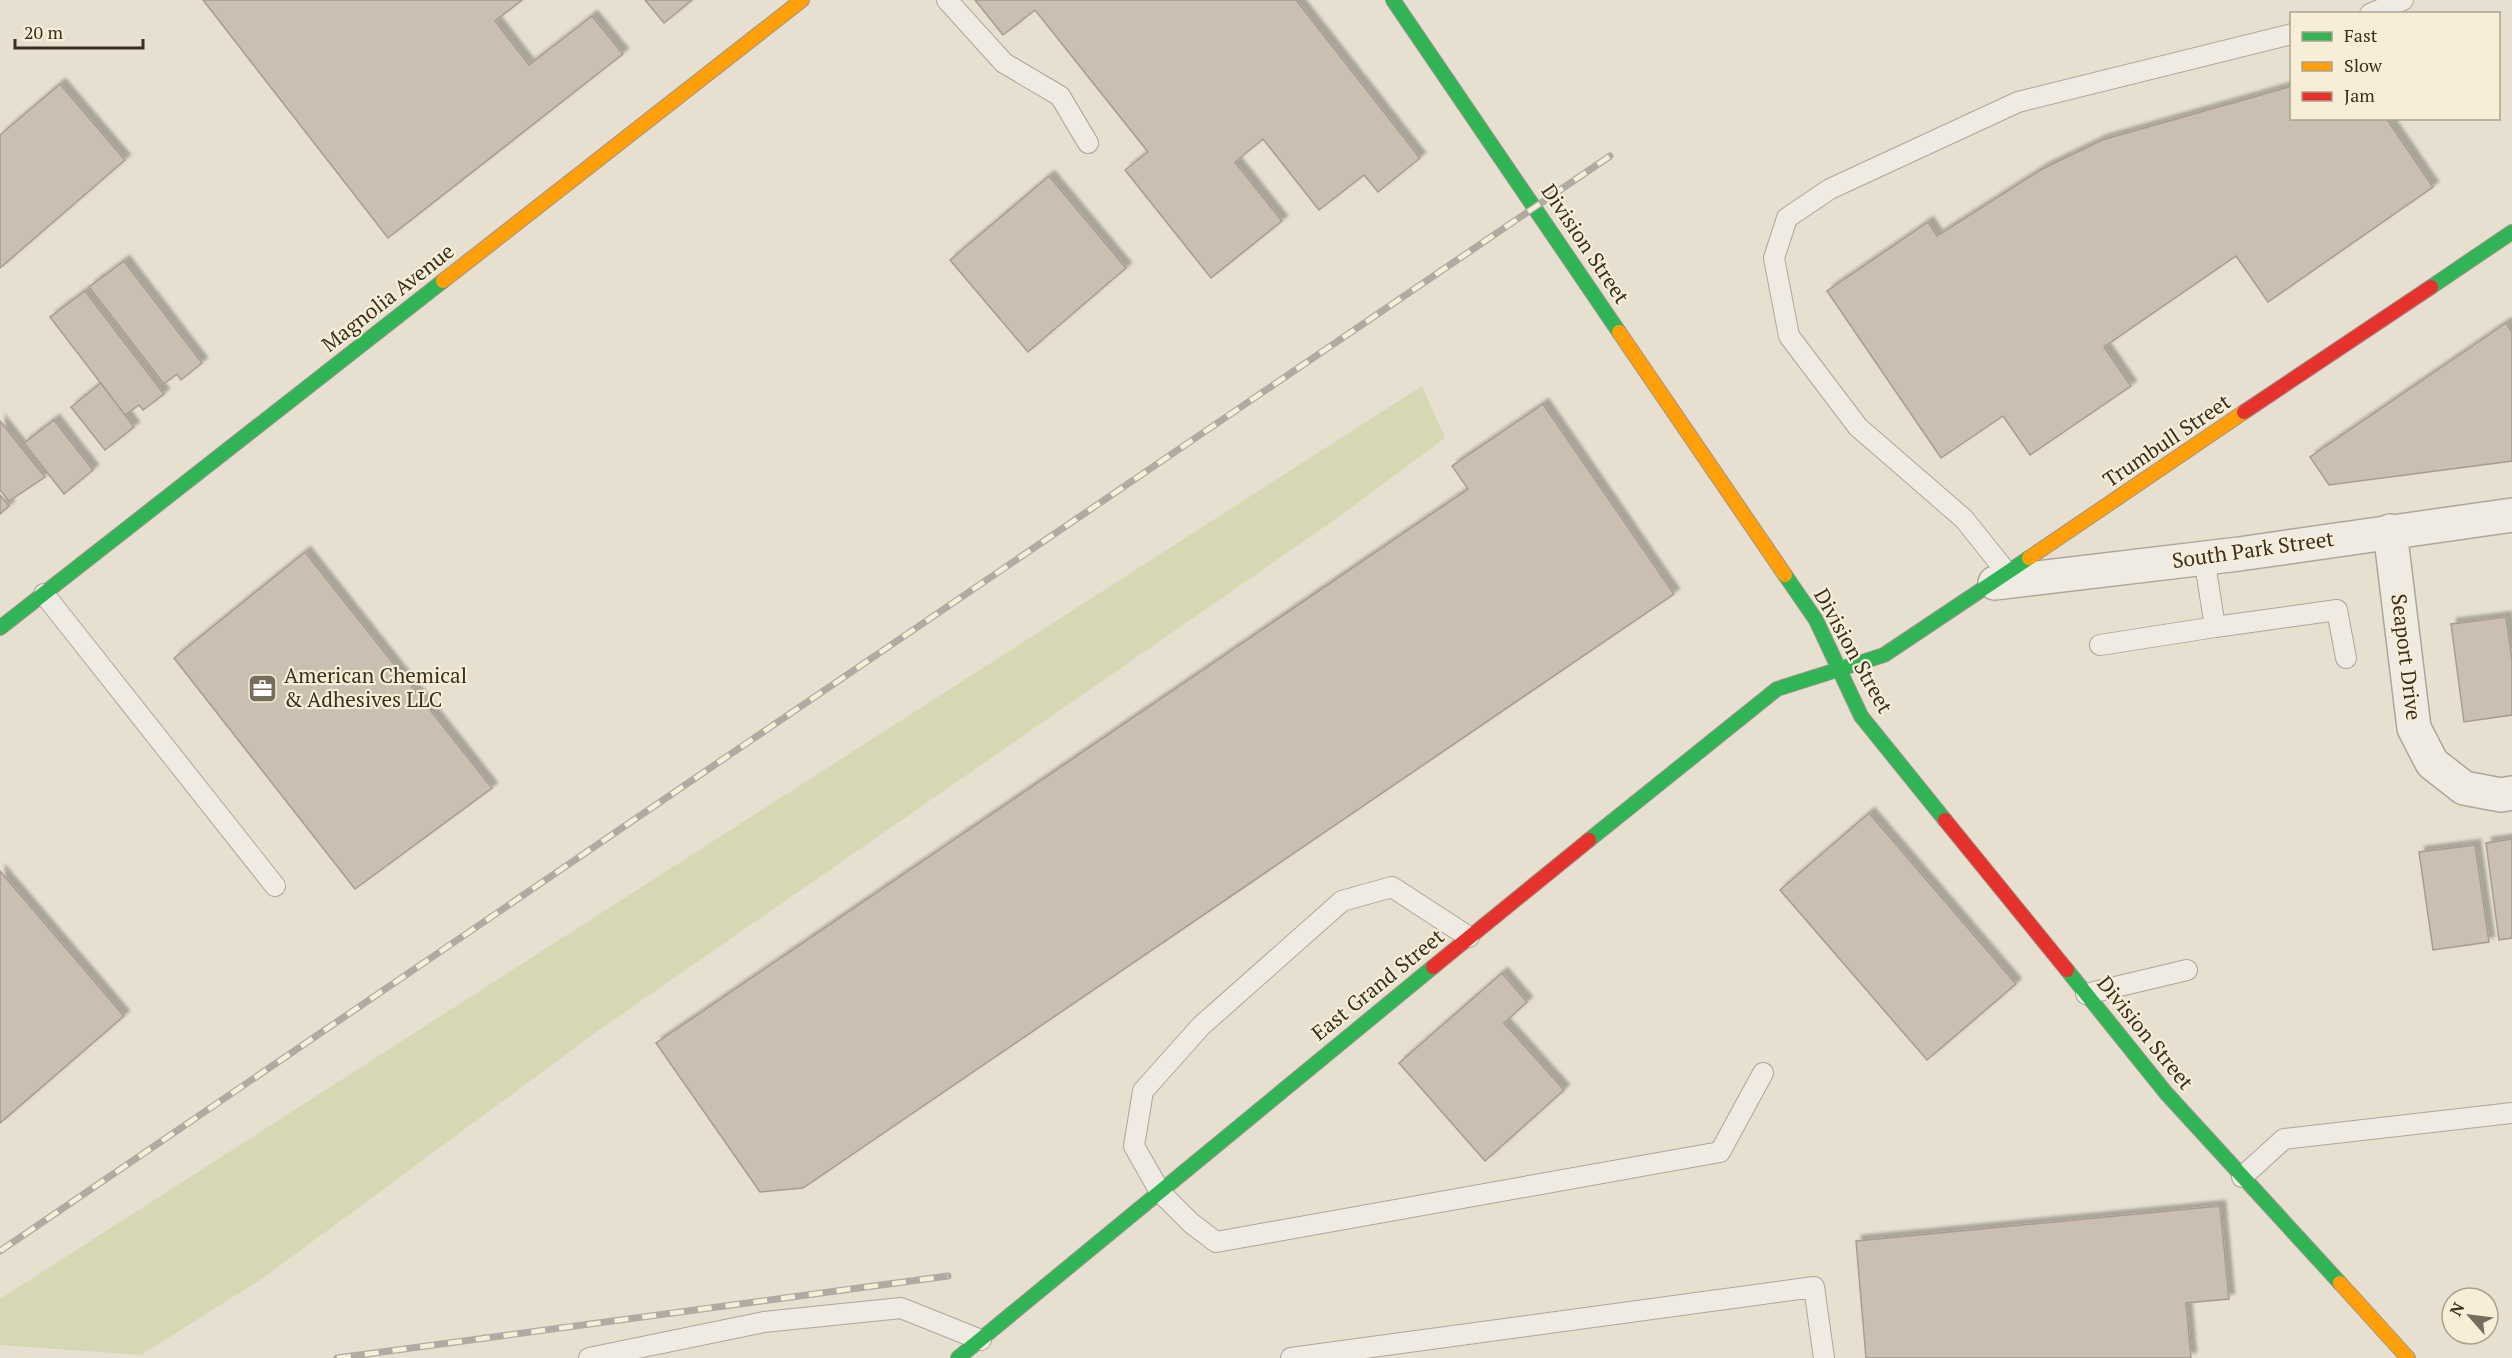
<svg xmlns="http://www.w3.org/2000/svg" width="2512" height="1358" viewBox="0 0 2512 1358" font-family="'PT Serif',serif">
<defs>
<filter id="shadow"><feDropShadow dx="5.5" dy="-5.5" stdDeviation="1.5" flood-color="#0004"/></filter>
</defs>
<rect width="100%" height="100%" fill="#e7e0d1"/>
<path fill="#d6d7b3" d="M1422,386L1445,438L1340,516L599,1030L263,1278L141,1355L0,1345V1299Z"/>
<path fill="#cbbfb2" stroke="#a89c90" stroke-width="1.5" filter="url(#shadow)" d="M203,0H522L495,21L529,65L592,16L623,54L388,238Z
M645,0H692L664,23Z
M975,0H1296L1420,158L1378,192L1364,175L1319,210L1263,139L1235,162L1282,221L1211,278L1125,170L1148,152L1035,10L1003,35Z
M60,84L125,160L0,268V135Z
M2292,86V118H2386L2433,187L2268,302L2236,256L2104,347L2131,386L2030,455L2003,416L1941,458L1827,291L1928,222L1937,236L2042,169L2102,140Z
M1049,176L1126,268L1028,352L950,260Z
M124,261L202,363L181,380L177,374L164,384L89,287Z
M85,291L164,394L143,410L139,405L125,415L50,317Z
M2506,323L2512,332V461L2329,485L2310,457Z
M101,383L134,427L105,450L71,407Z
M1543,404L1674,594L803,1188L760,1192L656,1043L1468,489L1452,466Z
M54,420L93,470L64,494L24,443Z
M0,421L45,477L9,501L0,490Z
M0,495L9,506L0,514Z
M305,552L492,788L355,889L174,658Z
M2506,617L2512,661V715L2464,722L2451,624Z
M1869,813L2016,984L1927,1060L1780,890Z
M2512,839V938L2499,940L2486,843Z
M2475,845L2489,942L2433,950L2419,852Z
M0,871L124,1016L0,1123Z
M1502,973L1527,1002L1504,1023L1564,1090L1485,1161L1399,1063Z
M2220,1206L2229,1299L2186,1303L2191,1358H1866L1856,1241Z"/>
<g fill="none" stroke-linecap="round" stroke-linejoin="round">
<defs>
<path id="lane" d="M947,0L1004,63L1060,96L1088,143
M2370,14L2403,0
M2008,574L1964,519L1858,427L1789,336L1774,258L1787,218L1830,189L2018,102L2292,34
M44,594L275,886
M2215,627L2337,610L2346,658
M2100,645L2215,627L2204,557
M1469,937L1392,887L1342,901L1201,1026L1143,1091L1134,1146L1160,1192L1191,1223L1216,1242L1720,1152L1763,1073
M2086,994L2187,970
M2242,1177L2284,1139L2512,1113
M589,1358L764,1322L901,1308L981,1340
M1291,1358L1814,1287L1824,1358"/>
<path id="street" d="M2390,531L2414,728L2432,763L2464,788L2501,795L2512,793
M1995,583L2239,554L2512,515"/>
<path id="fast" d="M1393,0L1619,332
M2431,287L2512,232
M1785,575L1816,620L1861,716L1945,820
M0,628L443,281
M1589,840L1777,689L1884,655L2029,558
M2067,970L2166,1093L2340,1283
M958,1358L1433,967"/>
<path id="slow" d="M443,281L802,0
M1619,332L1785,575
M2029,558L2244,412
M2340,1283L2408,1358"/>
<path id="jam" d="M2244,412L2431,287
M1945,820L2067,970
M1433,967L1589,840"/>
</defs>
<use href="#lane" stroke="#ada599" stroke-width="22"/>
<use href="#street" stroke="#ada599" stroke-width="36"/>
<use href="#fast" stroke="#9c958a" stroke-width="16"/>
<use href="#slow" stroke="#9c958a" stroke-width="16"/>
<use href="#jam" stroke="#9c958a" stroke-width="16"/>
<use href="#lane" stroke="#efebe3" stroke-width="20"/>
<use href="#street" stroke="#efebe3" stroke-width="33"/>
<use href="#fast" stroke="#30b455" stroke-width="14"/>
<use href="#slow" stroke="#ff9f0a" stroke-width="14"/>
<use href="#jam" stroke="#e5322d" stroke-width="14"/>
<defs>
<path id="rail" d="M0,1251L1610,156
M337,1358L948,1276"/>
</defs>
<use href="#rail" stroke="#afaaa2" stroke-width="7"/>
<use href="#rail" stroke="#f7eed8" stroke-width="4.5" stroke-dasharray="14" stroke-linecap="butt"/>
</g>
<defs>
<symbol id="office-square" viewBox="-11 -11 22 22"><rect x="-9" y="-9" width="18" height="18" rx="4" fill="#786c5e" stroke="#f7eed8"/><path d="M-6-3h4V-5.5h4V-3h4V5H-6ZM-1-4.5V-3h2v-1.5ZM-6 0V1H6V0Z" fill="#fff"/></symbol>
</defs>
<g fill-rule="evenodd">
<use href="#office-square" x="246" y="672" width="33" height="33"/>
</g>
<g text-anchor="middle" stroke-width="4.5" stroke-linejoin="round" paint-order="stroke">
<g font-size="21" fill="#3d2e20" stroke="#f7eed8">
<text transform="translate(1585 244) rotate(56)" y="7">Division Street</text>
<text transform="translate(388 298) rotate(-38)" y="7">Magnolia Avenue</text>
<text transform="translate(2167 441) rotate(-34)" y="7">Trumbull Street</text>
<text transform="translate(2253 550) rotate(-8)" y="7">South Park Street</text>
<text transform="translate(1853 651) rotate(61)" y="7">Division Street</text>
<text transform="translate(2406 657) rotate(83)" y="7">Seaport Drive</text>
<text transform="translate(1378 985) rotate(-39)" y="7">East Grand Street</text>
<text transform="translate(2145 1033) rotate(51)" y="7">Division Street</text>
</g>
<g font-size="21" fill="#3d2e20" stroke="#f7eed8" text-anchor="start">
<text x="284" y="683">American Chemical<tspan x="284" dy="24">&amp; Adhesives LLC</tspan></text>
</g>
</g>
<rect x="2290" y="12" width="210" height="108" fill="#f7eed8" stroke="#ada18e" stroke-width="1.5"/>
<rect x="2302" y="32" width="30" height="9" fill="#30b455" stroke="#ada18e" stroke-width="1.5"/>
<text x="2344" y="42" font-size="18" fill="#3d2e20">Fast</text>
<rect x="2302" y="62" width="30" height="9" fill="#ff9f0a" stroke="#ada18e" stroke-width="1.5"/>
<text x="2344" y="72" font-size="18" fill="#3d2e20">Slow</text>
<rect x="2302" y="92" width="30" height="9" fill="#e5322d" stroke="#ada18e" stroke-width="1.5"/>
<text x="2344" y="102" font-size="18" fill="#3d2e20">Jam</text>
<g transform="translate(2470 1316) rotate(298)"><circle r="28" fill="#f7eed8" stroke="#ada18e" stroke-width="1.5"/>
<path d="M0-4.5L10 22L0 15L-10 22Z" fill="#786c5e"/>
<text y="-9" font-size="16" font-weight="bold" text-anchor="middle" fill="#3d2e20">N</text>
</g>
<path d="M15 39v9h128v-9" fill="none" stroke="#3d2e20" stroke-width="3"/>
<text x="24" y="39" font-size="18" fill="#3d2e20" stroke="#f7eed8" stroke-width="4.5" paint-order="stroke">20 m</text>
</svg>
